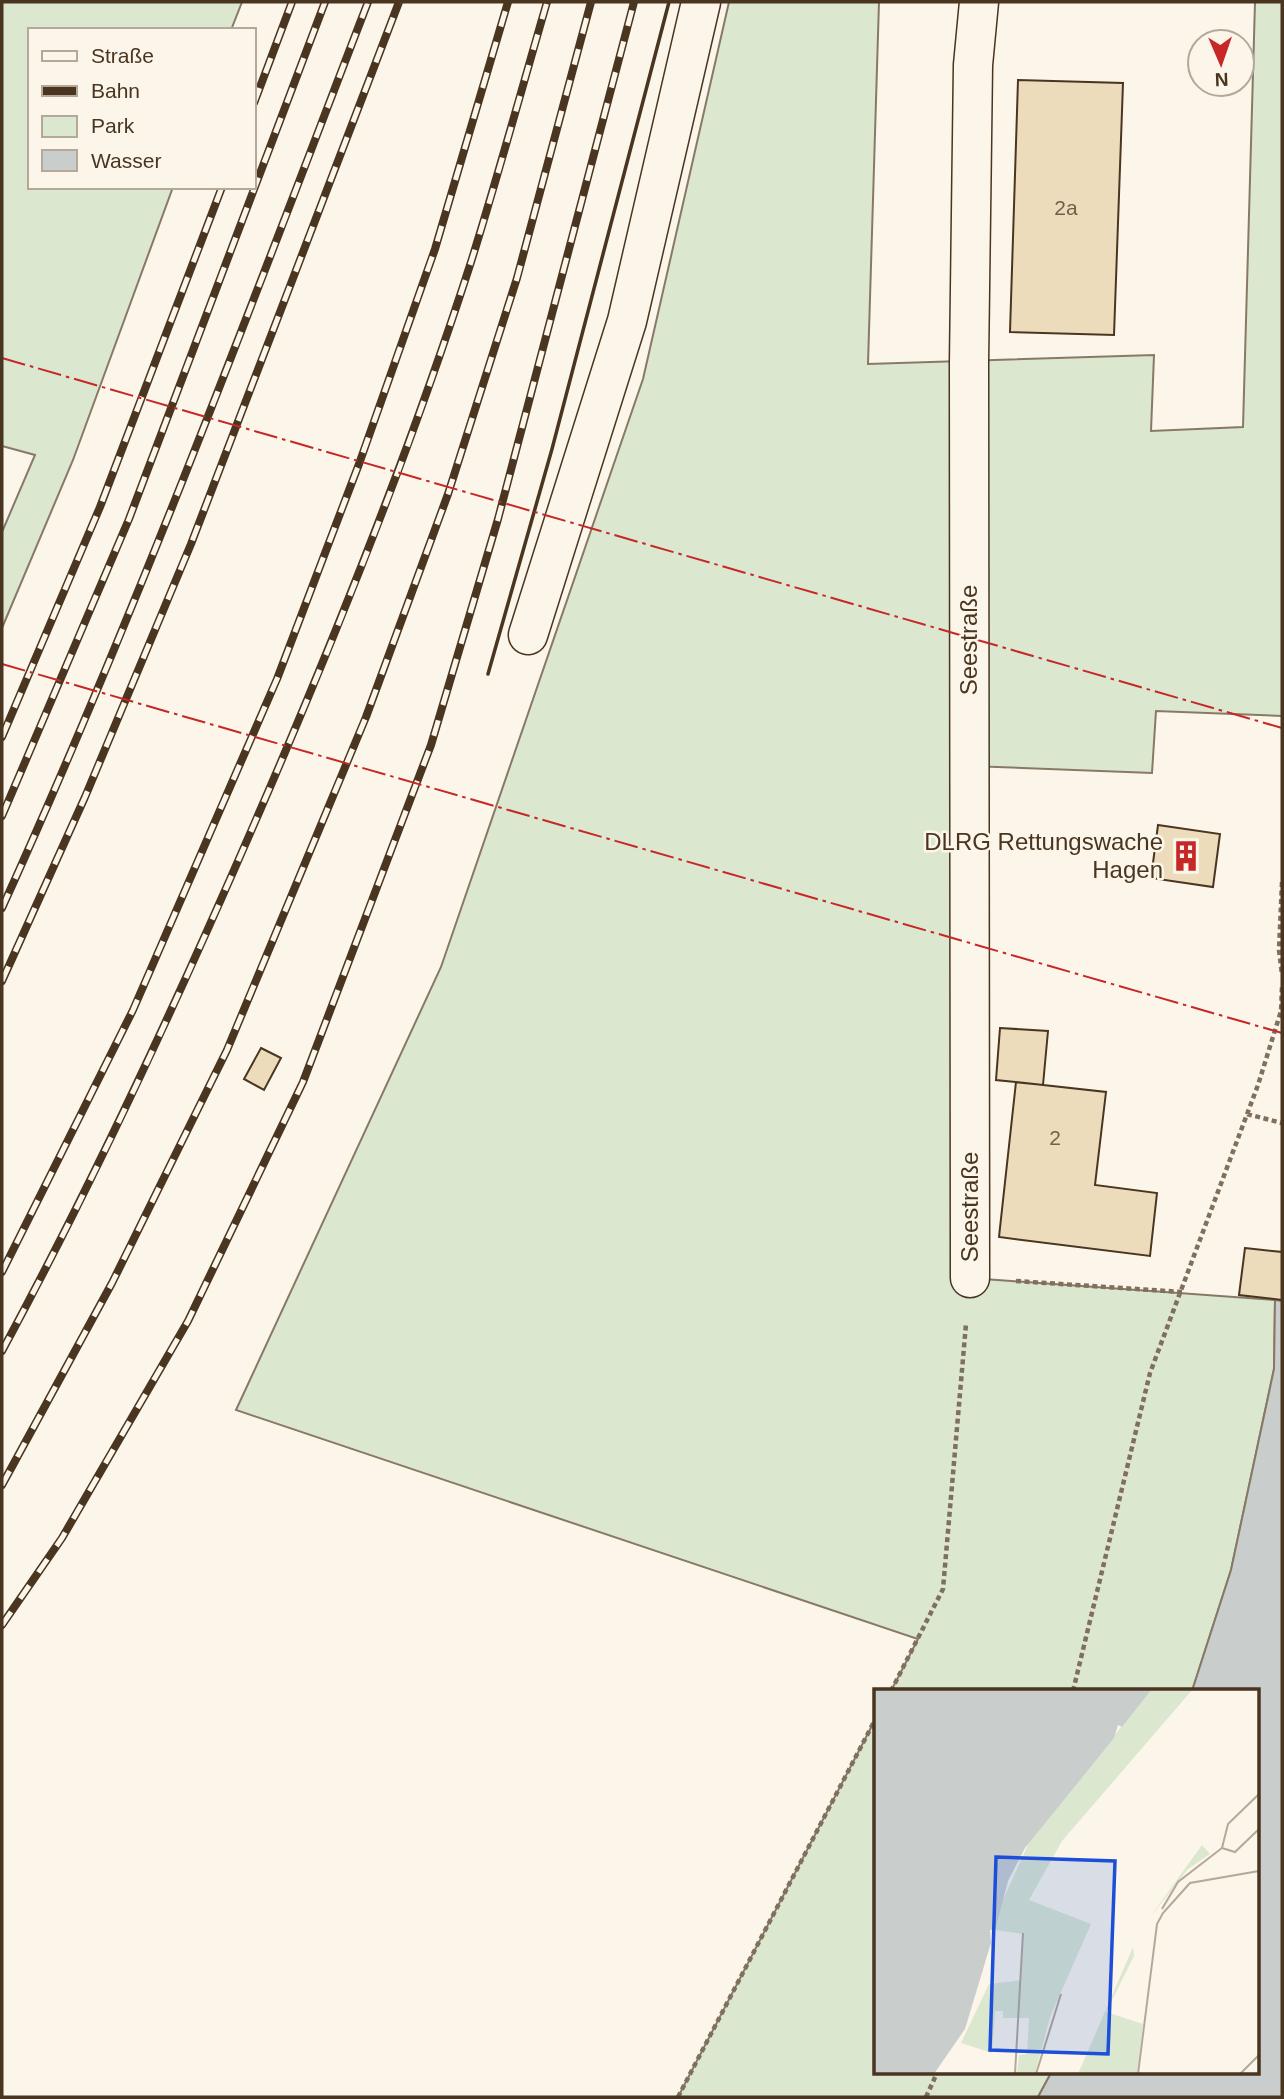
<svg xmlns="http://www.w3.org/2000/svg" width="1284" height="2099" viewBox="0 0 1284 2099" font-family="Helvetica,sans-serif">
<rect width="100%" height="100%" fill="#fbf6e9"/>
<path fill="#dce7d0" stroke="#887966" stroke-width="2" d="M2,2H242L231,30H30V187H173L73,460L2,628V532L35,455L2,446Z
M729,2H879L868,364L1154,355L1151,431L1243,427L1255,2H1282V716L1156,711L1152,773L970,766V1278L1275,1300L1274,1369L1231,1570L1192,1691H891L918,1639L236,1410L441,967L643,379Z
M876,1718V2073H1051L1038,2097H678Z"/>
<path fill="#c9cecd" stroke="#887966" stroke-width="2" d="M1275,1300L1282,1301V2097H1038L1051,2073H1258V1691H1192L1231,1570L1274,1369Z"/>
<path fill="#ecdcbc" stroke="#4a3520" stroke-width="2" d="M1018,80L1123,83L1114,335L1010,332Z
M1158,825L1220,834L1213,887L1151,878Z
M1000,1028L1048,1031L1043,1085L996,1080Z
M261,1048L281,1058L264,1090L244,1079Z
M1016,1082L1106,1092L1095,1185L1157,1193L1150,1256L999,1237Z
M1245,1248L1282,1252V1300L1239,1295Z"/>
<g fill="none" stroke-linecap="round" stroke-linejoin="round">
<defs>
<path id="minor" d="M528,635L627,321L701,2
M970,1278L969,363L973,65L979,2"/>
</defs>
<use href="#minor" stroke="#4a3520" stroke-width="41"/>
<path stroke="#7f6f5c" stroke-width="4.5" stroke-dasharray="5 3.5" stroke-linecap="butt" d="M1282,882L1279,950L1282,975
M1247,1114L1282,1123
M1016,1281L1182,1292
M891,1691L943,1589L966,1324
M1073,1691L1150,1373L1258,1085L1281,1011L1282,986
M678,2097L876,1718
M926,2097L937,2073"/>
<use href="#minor" stroke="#fbf6e9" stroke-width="38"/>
<defs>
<path id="rail" d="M254,103L292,2
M2,737L100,507L222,187
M2,816L129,519L325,2
M2,908C137,611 251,306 368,2
M2,981L85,797L191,544L399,2
M2,1272L133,1010L277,679L359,464L435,249L508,2
M2,1351C94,1181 175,1006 252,829C333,643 409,455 471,262C498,176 522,88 547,2
M2,1485L112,1283L227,1050L366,717L448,494L517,278L591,2
M2,1625L62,1538L188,1321L303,1082L431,745L498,519L634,2"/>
</defs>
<use href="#rail" stroke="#4a3520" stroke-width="8"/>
<use href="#rail" stroke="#fbf6e9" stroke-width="5" stroke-dasharray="16" stroke-linecap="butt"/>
<path stroke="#4a3520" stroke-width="3.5" d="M488,674L552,449L669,2"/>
<path stroke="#c62828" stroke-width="2" stroke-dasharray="24 5 3.5 5" stroke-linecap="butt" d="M2,358L1282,728
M2,664L1282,1033"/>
</g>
<defs>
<symbol id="building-bare" viewBox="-9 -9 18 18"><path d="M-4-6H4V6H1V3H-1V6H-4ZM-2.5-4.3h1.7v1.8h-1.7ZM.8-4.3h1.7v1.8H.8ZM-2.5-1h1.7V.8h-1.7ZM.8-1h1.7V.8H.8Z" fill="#c62828" stroke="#fbf6e9" stroke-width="2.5" paint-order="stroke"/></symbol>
</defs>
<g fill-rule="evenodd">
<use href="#building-bare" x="1164" y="834" width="44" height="44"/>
</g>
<g text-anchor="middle" stroke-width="5" stroke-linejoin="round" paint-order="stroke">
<g font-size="21" fill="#725f47">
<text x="1066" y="215">2a</text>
<text x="1055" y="1145">2</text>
</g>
<g font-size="24" fill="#4a3520" stroke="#fbf6e9">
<text transform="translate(969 640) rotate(-90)" y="8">Seestraße</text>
<text transform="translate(970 1207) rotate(-90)" y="8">Seestraße</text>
</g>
<g font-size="24" fill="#4a3520" stroke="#fbf6e9" text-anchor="end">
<text x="1163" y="850">DLRG Rettungswache<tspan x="1163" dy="28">Hagen</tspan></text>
</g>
</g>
<g transform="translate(874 1689)">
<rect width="385" height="385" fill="#fbf6e9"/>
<path d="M278,0H319L188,152L155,211L217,235L176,328L161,385H143L145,366L153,365L155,329H129V322H121L118,364L87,354L115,295L147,291L149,245L121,241L126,217L158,147ZM328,156L336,165L314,180L274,231ZM259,258L260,267L232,323L269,335L263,385H204Z" fill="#dce7d0"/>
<path d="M0,0H278L248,38L244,36L240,49L151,159L134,192L121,241H116L117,254L91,340L60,385H0Z" fill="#c9cecd"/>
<path fill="none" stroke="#b4a999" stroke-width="2" d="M348,159L361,163L385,140M288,220L304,193L348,159L354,135L385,105M141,385L149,244M162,385L187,305M264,385L283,235L289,224L316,194L385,182M366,385L385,366"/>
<path fill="#1d4ed8" fill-opacity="0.15" stroke="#1d4ed8" stroke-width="3.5" d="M122,168L241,172L234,365L116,361Z"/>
<rect width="385" height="385" fill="none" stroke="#4a3520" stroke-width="3.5"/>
</g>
<rect width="1284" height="2099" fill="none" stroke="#4a3520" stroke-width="7"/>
<rect x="28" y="28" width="228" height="161" fill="#fbf6e9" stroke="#b4a999" stroke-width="2"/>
<rect x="42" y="51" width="35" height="10" fill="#fbf6e9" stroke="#b4a999" stroke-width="2"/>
<text x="91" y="63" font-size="21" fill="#4a3520">Straße</text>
<rect x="42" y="86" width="35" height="10" fill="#4a3520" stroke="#b4a999" stroke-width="2"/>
<text x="91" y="98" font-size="21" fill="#4a3520">Bahn</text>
<rect x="42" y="116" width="35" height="21" fill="#dce7d0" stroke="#b4a999" stroke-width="2"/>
<text x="91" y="133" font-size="21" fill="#4a3520">Park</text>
<rect x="42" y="150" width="35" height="21" fill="#c9cecd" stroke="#b4a999" stroke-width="2"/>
<text x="91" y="168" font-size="21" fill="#4a3520">Wasser</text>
<g transform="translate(1221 63) rotate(178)"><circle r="33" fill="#fbf6e9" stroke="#b4a999" stroke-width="2"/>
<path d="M0-5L12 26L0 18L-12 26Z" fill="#c62828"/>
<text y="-10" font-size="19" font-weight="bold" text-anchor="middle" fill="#4a3520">N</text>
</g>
</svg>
